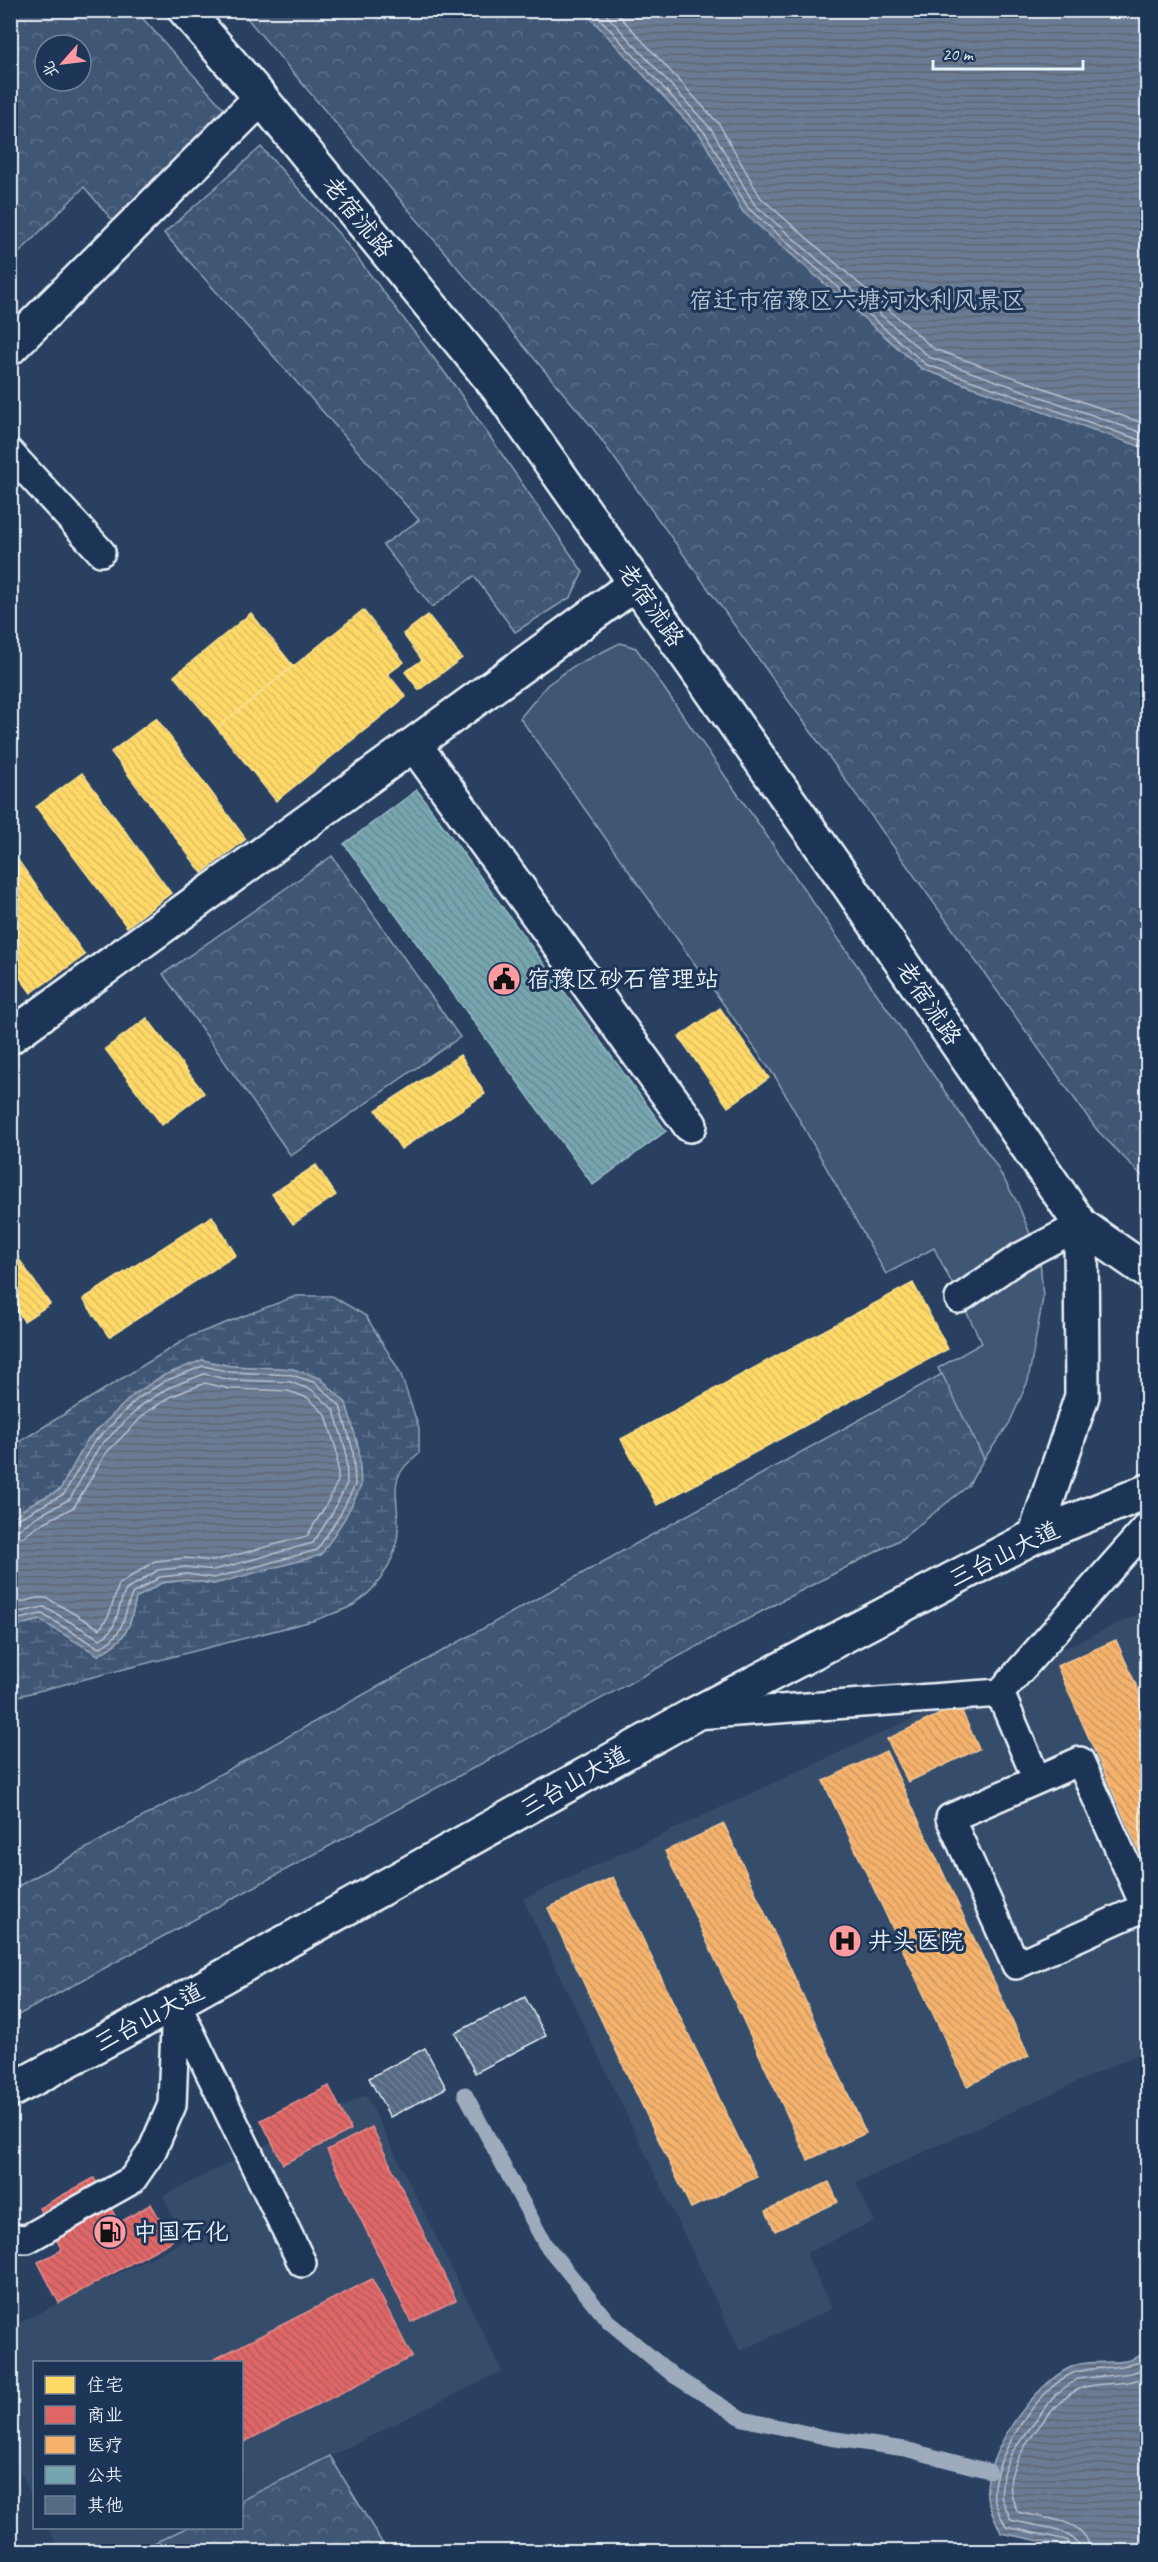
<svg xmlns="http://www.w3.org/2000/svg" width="1158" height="2562" viewBox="0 0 1158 2562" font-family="Caveat,'LXGW WenKai TC',sans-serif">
<defs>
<pattern id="forest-crowns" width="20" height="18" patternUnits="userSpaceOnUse" patternTransform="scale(1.5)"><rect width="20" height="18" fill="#415774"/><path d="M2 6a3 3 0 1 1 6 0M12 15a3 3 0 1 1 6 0" fill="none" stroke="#5c7089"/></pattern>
<pattern id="wetland-marsh" width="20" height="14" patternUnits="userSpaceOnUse" patternTransform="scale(1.5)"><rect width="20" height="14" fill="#415774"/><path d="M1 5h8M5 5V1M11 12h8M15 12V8" fill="none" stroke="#5c7089"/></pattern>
<pattern id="water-rules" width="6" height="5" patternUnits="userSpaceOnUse" patternTransform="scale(1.5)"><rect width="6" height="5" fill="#6b7c95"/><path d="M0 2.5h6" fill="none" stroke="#5a6573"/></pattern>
<pattern id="homes-back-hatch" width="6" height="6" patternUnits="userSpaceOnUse" patternTransform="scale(1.5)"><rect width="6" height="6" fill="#ffd966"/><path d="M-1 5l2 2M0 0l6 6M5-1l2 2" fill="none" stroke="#dabc60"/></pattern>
<pattern id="shops-back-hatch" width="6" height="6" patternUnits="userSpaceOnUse" patternTransform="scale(1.5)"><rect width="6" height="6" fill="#e06666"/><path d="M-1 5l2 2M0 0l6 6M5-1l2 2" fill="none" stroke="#b25d5e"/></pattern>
<pattern id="health-back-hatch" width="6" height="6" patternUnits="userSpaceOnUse" patternTransform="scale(1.5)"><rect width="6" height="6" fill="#f6b26b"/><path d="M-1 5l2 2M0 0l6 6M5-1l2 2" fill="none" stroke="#ca9863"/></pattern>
<pattern id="public-back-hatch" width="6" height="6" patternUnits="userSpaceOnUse" patternTransform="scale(1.5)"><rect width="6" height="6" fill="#76a5af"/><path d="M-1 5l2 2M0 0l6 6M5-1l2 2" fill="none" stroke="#688991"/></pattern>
<pattern id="building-back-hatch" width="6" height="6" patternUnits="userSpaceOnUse" patternTransform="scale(1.5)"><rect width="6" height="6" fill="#556a83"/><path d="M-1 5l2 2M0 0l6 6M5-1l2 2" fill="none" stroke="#6d8095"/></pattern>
</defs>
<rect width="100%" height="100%" fill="#294061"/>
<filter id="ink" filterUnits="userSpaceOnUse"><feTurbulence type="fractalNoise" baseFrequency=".0167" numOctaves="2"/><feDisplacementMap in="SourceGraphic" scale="12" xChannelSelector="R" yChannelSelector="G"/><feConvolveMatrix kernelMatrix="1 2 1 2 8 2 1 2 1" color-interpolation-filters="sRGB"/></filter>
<g filter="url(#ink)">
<path fill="#364d6b" d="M1147,1610V2050L856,2183L874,2221L806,2253L832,2309L740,2351L523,1899Z
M366,2095L502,2371L242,2500V2362H34V2500L11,2452V2327L184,2241L163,2196Z
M48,2528H186L137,2552L60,2551Z"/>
<path fill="#415774" stroke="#94a4b6" stroke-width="1.5" d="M620,643L636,648L994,1162L1018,1204L1040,1259L1043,1298L1028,1381L1009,1424L984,1459L938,1368L982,1343L934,1248L886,1274L776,1078L520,718L547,685L574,666Z"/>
<path fill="url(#forest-crowns)" stroke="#94a4b6" stroke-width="1.5" fill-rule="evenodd" d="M11,10L136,11L224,109L113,221L84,187L11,261ZM45,45H81V81H45Z
M241,11H1147V1181L1097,1130L592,427Z
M261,147L340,235L455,386L583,572L571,597L515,632L474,576L432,607L383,545L419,520L164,233Z
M332,856L460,1037L291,1156L163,974Z
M942,1374L984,1459L968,1486L901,1539L781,1601L11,2019V1890Z
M330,2456L387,2551H137L186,2528H242V2500Z"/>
<path fill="url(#wetland-marsh)" stroke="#94a4b6" stroke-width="1.5" d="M296,1296H332L366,1316L400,1372L419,1428V1453C388,1478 397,1487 398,1522C400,1555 381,1586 355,1604C344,1611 328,1615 316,1620L11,1698V1627L40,1620L99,1655L130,1623L136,1598L161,1583L187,1580L214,1584L293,1369L231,1366L202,1360L88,1439L60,1490L31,1504L11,1519V1447L189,1337Z"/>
<path fill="url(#water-rules)" stroke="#9dabbd" stroke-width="1.5" d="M584,11H1147V449L922,369L743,212L702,138Z
M202,1360L231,1366L293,1369L320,1378L346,1403L359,1449L361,1486L345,1518L321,1555L214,1584L187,1580L161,1583L136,1598C129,1629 128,1639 98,1655L40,1620L11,1627V1519L31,1504L60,1490L88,1439L133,1395L162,1376Z
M1147,2352V2551H1068L1065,2546L1001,2533C997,2522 989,2509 987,2498C982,2456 1034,2384 1071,2367C1088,2359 1112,2365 1130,2360C1136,2358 1142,2355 1147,2352Z"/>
<path fill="url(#homes-back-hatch)" stroke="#f8e092" stroke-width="1.5" d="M363,610L404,662L388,674L406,697L276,801L217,728Z
M251,613L293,666L217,728L174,676Z
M428,615L462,658L419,690L405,672L422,660L403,634Z
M156,718L246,839L202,873L111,752Z
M82,773L171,893L127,927L36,807Z
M10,849L85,955L31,993L10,964Z
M720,1008L769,1078L728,1107L679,1037Z
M147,1018L204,1093L162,1125L105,1049Z
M460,1055L485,1094L401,1149L376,1110Z
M316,1165L336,1195L293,1224L272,1194Z
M212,1216L236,1255L109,1337L83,1299Z
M12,1249L50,1304L24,1321L10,1301V1250Z
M913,1283L948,1349L657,1505L621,1439Z"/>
<path fill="url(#shops-back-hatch)" stroke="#e29092" stroke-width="1.5" d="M329,2086L351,2130L283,2164L261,2120Z
M372,2127L456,2300L411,2322L327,2150Z
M94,2178L119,2223L151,2204L172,2241L59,2303L38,2262L62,2250L39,2208Z
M372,2279L412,2357L242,2443V2362H209Z"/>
<path fill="url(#health-back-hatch)" stroke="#f2c595" stroke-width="1.5" d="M1116,1640L1148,1712V1871L1057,1666Z
M959,1705L979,1749L908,1782L887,1739Z
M886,1751L1029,2056L967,2086L823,1781Z
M724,1824L866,2133L808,2160L665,1851Z
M613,1877L757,2177L691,2208L548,1908Z
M829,2182L838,2202L775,2231L766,2211Z"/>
<path fill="url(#public-back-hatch)" stroke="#98bcc5" stroke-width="1.5" d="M417,790L666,1131L593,1185L344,844Z"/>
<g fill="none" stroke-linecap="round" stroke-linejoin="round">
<path stroke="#b6c2d0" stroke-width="1.5" d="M592,10L706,134L748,208L925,364L1148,443
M602,10L712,130L754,204L929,357L1148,435
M614,10L719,124L761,198L934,349L1148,425
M10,1523L64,1494L93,1443L137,1399L165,1381L203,1366L231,1372L292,1375L316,1383L340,1406L353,1450L355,1485L340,1515L317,1550L214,1578L187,1574L160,1577L132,1594C122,1619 126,1634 99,1648L42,1614L10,1621
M10,1531L19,1529L38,1516L70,1499L99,1447L142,1405L168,1388L204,1374L231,1380L290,1382L312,1390L334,1410L346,1451L347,1483L333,1512L313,1543L214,1570L186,1567L158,1570L126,1590C116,1607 120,1629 100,1639L44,1607L10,1614
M10,1540L23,1537L43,1523L74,1507L106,1453L147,1412L172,1396L205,1383L230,1389L288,1391L308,1398L326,1415L337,1453L338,1481L325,1507L307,1536L213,1561L186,1558L155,1561L119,1584L109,1615L100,1629L47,1598H37L10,1605
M1073,2552L1072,2546L1067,2540L1006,2527C1002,2518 995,2507 994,2497C989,2462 1042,2382 1076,2372C1100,2365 1123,2370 1148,2359
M1081,2552C1079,2525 1031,2527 1011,2520L1001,2497L1003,2473L1012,2452L1056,2394L1077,2379L1132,2373L1148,2367
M1090,2552C1088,2516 1042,2520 1018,2512C1012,2500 1009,2490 1011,2477C1017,2451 1055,2400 1079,2389C1096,2381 1126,2386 1148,2377"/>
<path stroke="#9dabbd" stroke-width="15" d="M465,2094L545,2244L608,2321L674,2376L743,2419L829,2438L905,2449L989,2471"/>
</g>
<path fill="url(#building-back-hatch)" stroke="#e8f1f8" stroke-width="1.5" d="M525,1997L546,2036L475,2073L455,2033Z
M425,2048L446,2088L390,2117L369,2078Z"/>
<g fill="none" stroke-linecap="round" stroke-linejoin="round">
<defs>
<path id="service" d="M10,453L101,552
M959,1299L1020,1257L1081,1225
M1000,1693L1037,1780L950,1818L1016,1965L1145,1907L1080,1761L1037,1780
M696,1715L1000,1693L1148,1526
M178,2007L302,2263
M10,2238L27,2239L132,2180L152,2151L172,2105L176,2003"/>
<path id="minor" d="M10,348L261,98
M414,744L690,1125
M10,1037L636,583"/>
<path id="secondary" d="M185,10L261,98L498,388L850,887L1081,1225L1148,1272
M1035,1536L1082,1396L1081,1225
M10,2091L176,2003L691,1716L1035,1536L1148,1491"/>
</defs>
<use href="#service" stroke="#e8f1f8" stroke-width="32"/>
<use href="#minor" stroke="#e8f1f8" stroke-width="38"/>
<use href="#secondary" stroke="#e8f1f8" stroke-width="38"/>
<use href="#service" stroke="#1d3557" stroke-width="27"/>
<use href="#minor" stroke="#1d3557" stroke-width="33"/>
<use href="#secondary" stroke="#1d3557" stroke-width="33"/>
</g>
</g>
<defs>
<symbol id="civic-disc" viewBox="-11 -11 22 22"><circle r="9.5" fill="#ff9aa2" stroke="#1d3557"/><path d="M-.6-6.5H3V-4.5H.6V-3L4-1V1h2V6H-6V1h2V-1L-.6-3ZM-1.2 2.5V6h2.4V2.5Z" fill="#111"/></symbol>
<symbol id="hospital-disc" viewBox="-11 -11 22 22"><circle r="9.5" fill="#ff9aa2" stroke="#1d3557"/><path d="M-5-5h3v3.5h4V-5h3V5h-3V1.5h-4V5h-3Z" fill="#111"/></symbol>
<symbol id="fuel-disc" viewBox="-11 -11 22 22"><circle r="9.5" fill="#ff9aa2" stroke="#1d3557"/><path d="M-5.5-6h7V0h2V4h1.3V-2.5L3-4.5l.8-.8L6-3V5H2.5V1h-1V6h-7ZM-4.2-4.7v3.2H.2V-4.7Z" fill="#111"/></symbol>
</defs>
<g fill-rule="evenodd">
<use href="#civic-disc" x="485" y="960" width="38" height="38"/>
<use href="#hospital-disc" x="826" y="1922" width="38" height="38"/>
<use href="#fuel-disc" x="91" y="2213" width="38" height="38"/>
</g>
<g text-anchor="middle" stroke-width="6" stroke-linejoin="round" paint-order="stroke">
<g font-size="24" fill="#e8f1f8" stroke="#1d3557">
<text transform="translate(358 217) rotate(51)" y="8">老宿沭路</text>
<text transform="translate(651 605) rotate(55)" y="8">老宿沭路</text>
<text transform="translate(929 1003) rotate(56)" y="8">老宿沭路</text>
<text transform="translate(1004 1554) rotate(-26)" y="8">三台山大道</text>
<text transform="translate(574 1781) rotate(-29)" y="8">三台山大道</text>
<text transform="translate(149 2017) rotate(-28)" y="8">三台山大道</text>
</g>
<g font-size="24" fill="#b6c3d0" stroke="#1d3557">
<text x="857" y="308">宿迁市宿豫区六塘河水利风景区</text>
</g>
<g font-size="24" fill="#e8f1f8" stroke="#1d3557" text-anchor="start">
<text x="527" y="987">宿豫区砂石管理站</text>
<text x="868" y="1949">井头医院</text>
<text x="133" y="2240">中国石化</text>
</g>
</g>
<rect width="1158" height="2562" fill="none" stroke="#1d3557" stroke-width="36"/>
<rect x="18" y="18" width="1122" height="2526" fill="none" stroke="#e8f1f8" stroke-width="2" filter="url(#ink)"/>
<rect x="33" y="2361" width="210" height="168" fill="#1d3557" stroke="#6e8097" stroke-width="1.5"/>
<rect x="45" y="2376" width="30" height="18" fill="#ffd966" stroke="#6e8097" stroke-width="1.5"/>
<text x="87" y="2391" font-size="18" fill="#e8f1f8">住宅</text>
<rect x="45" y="2406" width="30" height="18" fill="#e06666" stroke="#6e8097" stroke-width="1.5"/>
<text x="87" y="2421" font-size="18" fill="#e8f1f8">商业</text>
<rect x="45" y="2436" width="30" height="18" fill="#f6b26b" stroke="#6e8097" stroke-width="1.5"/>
<text x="87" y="2451" font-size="18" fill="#e8f1f8">医疗</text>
<rect x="45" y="2466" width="30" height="18" fill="#76a5af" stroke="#6e8097" stroke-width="1.5"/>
<text x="87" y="2481" font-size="18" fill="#e8f1f8">公共</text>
<rect x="45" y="2496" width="30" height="18" fill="#556a83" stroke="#6e8097" stroke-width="1.5"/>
<text x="87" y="2511" font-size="18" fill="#e8f1f8">其他</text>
<g transform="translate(63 63) rotate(242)"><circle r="28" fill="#1d3557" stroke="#6e8097" stroke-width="1.5"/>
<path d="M0-4.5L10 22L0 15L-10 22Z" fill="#ff9aa2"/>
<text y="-9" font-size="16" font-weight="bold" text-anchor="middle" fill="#e8f1f8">北</text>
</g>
<path d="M933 60v9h150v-9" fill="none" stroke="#e8f1f8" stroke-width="3"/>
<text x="942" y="60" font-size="18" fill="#e8f1f8" stroke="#1d3557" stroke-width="4.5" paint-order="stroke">20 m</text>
</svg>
